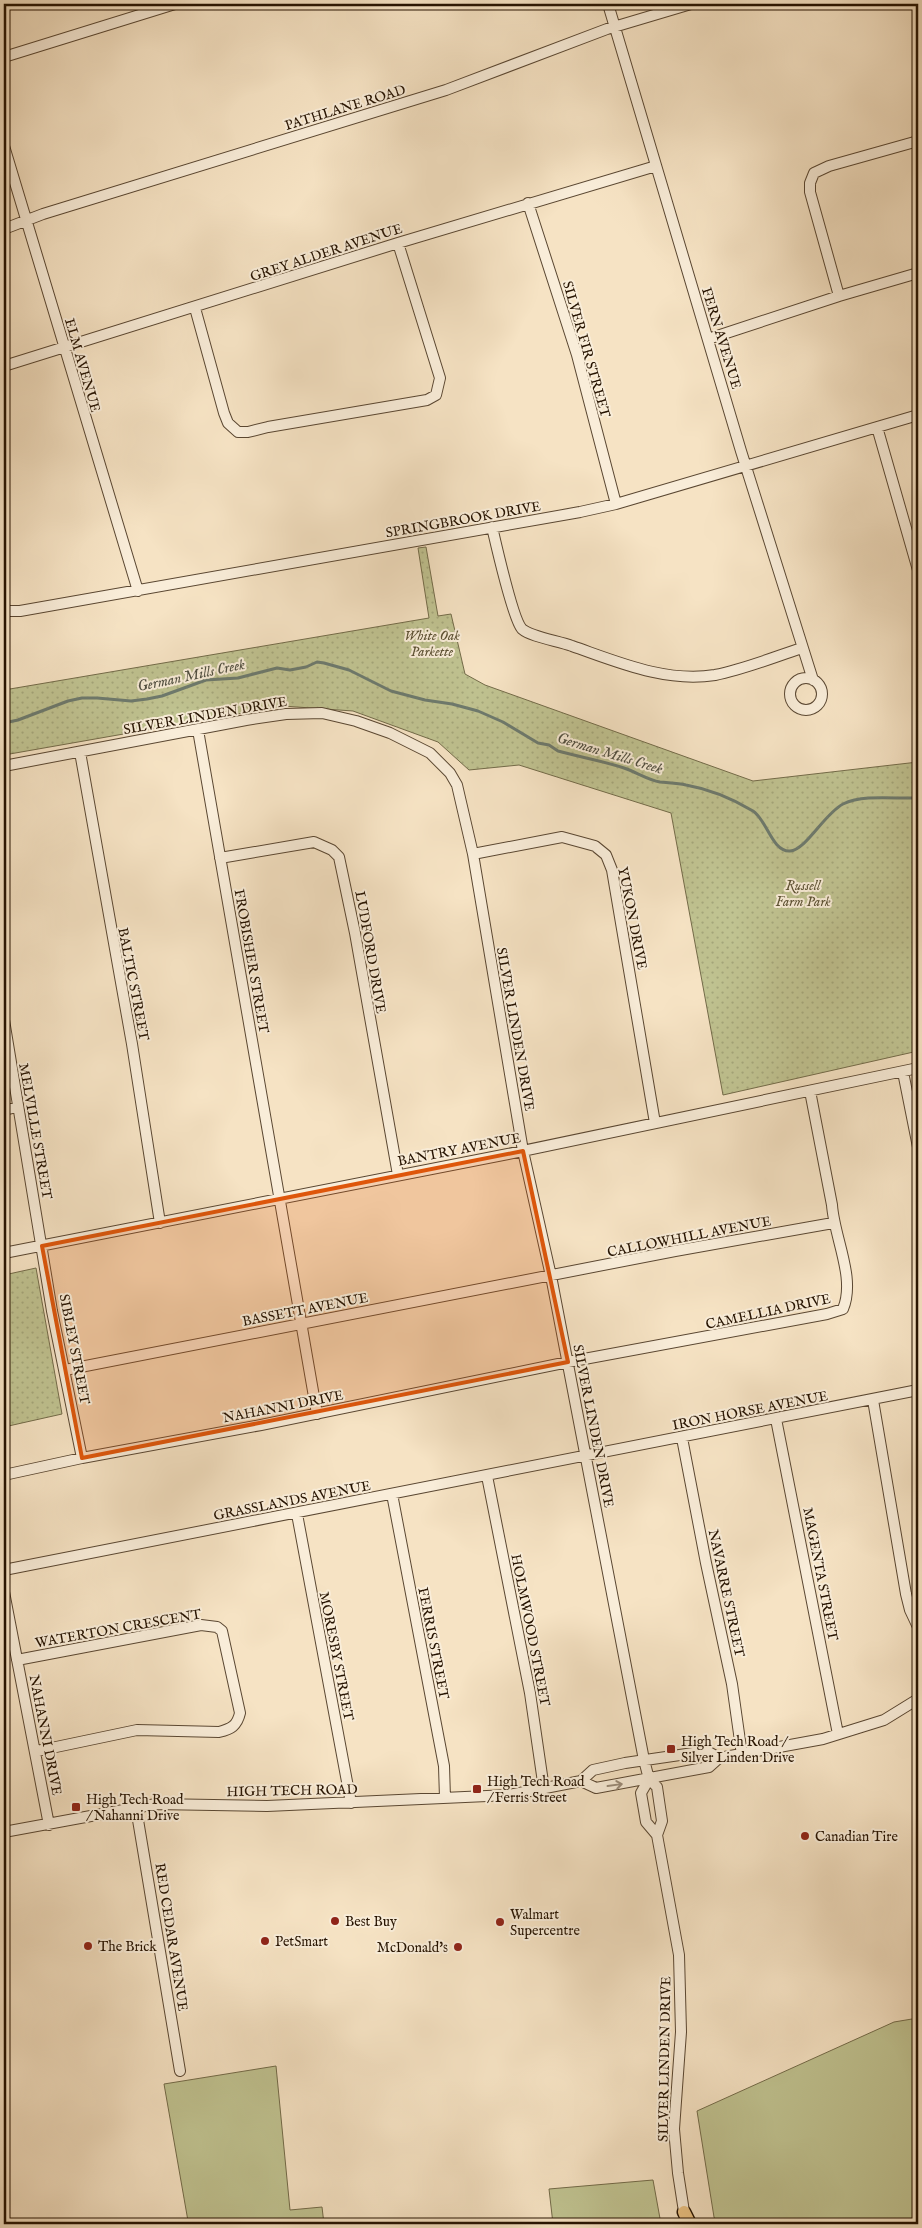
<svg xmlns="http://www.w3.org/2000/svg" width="922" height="2228" viewBox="0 0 922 2228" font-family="'IM FELL English',serif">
<defs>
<pattern id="park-dots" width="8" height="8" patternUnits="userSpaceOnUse" patternTransform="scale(1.25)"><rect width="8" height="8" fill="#c0c391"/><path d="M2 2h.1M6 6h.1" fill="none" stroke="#a5a77b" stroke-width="1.8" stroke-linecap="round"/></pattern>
</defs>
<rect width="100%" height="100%" fill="#f6e3c4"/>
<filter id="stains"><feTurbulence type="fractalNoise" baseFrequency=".004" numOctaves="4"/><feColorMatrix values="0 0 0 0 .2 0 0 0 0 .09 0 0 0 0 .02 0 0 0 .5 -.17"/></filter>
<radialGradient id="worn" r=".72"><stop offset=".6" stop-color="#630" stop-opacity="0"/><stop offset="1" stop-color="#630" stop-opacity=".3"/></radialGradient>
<path fill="#c0c391" stroke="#736b49" d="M918,2018V2224H717L714,2217L697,2111L894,2022Z
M276,2066L290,2210L322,2207L324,2224H168L188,2221L164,2084Z
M653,2180L661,2224H553L549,2189Z"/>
<path fill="url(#park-dots)" stroke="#736b49" d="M426,547L438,616L451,614L465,674L485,685L753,781L918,762V1051L723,1095L671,813L519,765L469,770L438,742L353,711L283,706L4,755V690L429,618L418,548Z
M36,1268L62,1414L4,1427V1275Z"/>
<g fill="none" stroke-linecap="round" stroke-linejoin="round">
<path stroke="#6d7a6e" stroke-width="3" d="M4,723L18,720L68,701L82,698H97L131,701L147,699L162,696L206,680L238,678L277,668L290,670L306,667L317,662L324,663L349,670L391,691L425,700L452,704L478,711L503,722L538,743L549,745L558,751C580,757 603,761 624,768C636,772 648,780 660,782C669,783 677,783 686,785C709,789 733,799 753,811C767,820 772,852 790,851C806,850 824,814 843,804C864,794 895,799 918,798"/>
<defs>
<path id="minor" d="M608,4L741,451L813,680
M4,57L175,4
M4,146L138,591
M528,203L577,355L616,504
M4,229L43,214L446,90L607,29L691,4
M839,296L810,192V183L814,173L829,166L918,141
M195,308L224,413L228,423L238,432H248L268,427L427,400L436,395L440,378L398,243
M708,339L839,296L918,273
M4,366L398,243L656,166
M877,427L918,570
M492,527C496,544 513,620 522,629C531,637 559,641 572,646C618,662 666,683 715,675C745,669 774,657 802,648
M4,611H20L580,512L616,504L918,415
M790 694a16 16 0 1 1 32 0a16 16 0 1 1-32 0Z
M198,730L317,1414
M80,752L132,1044L160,1223
M4,766L246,720L286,714L322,713L356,721L390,733L430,753L450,773L457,785L473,854L523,1151L551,1276L644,1760L649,1779L657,1787L662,1821L657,1835
M473,854L562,837L595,846L606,855L612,870L655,1123
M220,858L314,842L332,850L339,857L355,933L398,1175
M4,1020L52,1311L82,1458
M903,1072L918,1147
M4,1110L17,1107
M4,1253L508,1154L918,1068
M65,1370L675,1251L833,1223
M873,1400L906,1594L910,1610L918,1627
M776,1419L838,1734
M682,1438L706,1563L732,1684L742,1755
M4,1475L82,1458L261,1425L568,1362L827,1314L843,1309C856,1278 834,1237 832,1205L810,1091
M487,1476L530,1693L544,1789
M392,1494L444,1766L445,1798
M297,1514L351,1803
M4,1570L918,1390
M4,1592L49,1825
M17,1660L201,1625L217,1627L222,1631L240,1713C237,1726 231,1729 219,1732L137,1730L37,1751
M649,1779L641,1793L646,1822L657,1835L679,1955L681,2032L674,2129L678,2173L685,2218
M581,1781L596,1788L709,1767L719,1758L823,1739L884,1720L918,1699
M136,1808L180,2071
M4,1832L156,1804L267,1806L509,1795L581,1781L593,1770L625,1763L707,1751L719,1758"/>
<path id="major" d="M684,2212L690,2224"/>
</defs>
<use href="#minor" stroke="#5a4732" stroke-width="12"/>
<use href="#major" stroke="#261301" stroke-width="15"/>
<use href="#minor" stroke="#f9edd9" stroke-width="10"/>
<use href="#major" stroke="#ebc282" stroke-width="12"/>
</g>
<defs><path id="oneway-shaft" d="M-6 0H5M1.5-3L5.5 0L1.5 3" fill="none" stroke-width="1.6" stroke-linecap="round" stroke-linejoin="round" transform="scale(1.25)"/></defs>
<use stroke="#9a8b78" href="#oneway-shaft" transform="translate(615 1785) rotate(-8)"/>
<path fill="#de560b" fill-opacity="0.2" stroke="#de560b" stroke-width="4" stroke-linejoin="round" d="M523,1151L568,1362L82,1458L42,1246Z"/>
<g fill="#8f2418" stroke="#f9edd9" stroke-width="2">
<rect x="666" y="1744" width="10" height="10" rx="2.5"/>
<rect x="472" y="1784" width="10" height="10" rx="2.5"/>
<rect x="71" y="1802" width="10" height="10" rx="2.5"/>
<circle cx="805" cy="1836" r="5"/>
<circle cx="335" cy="1921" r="5"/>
<circle cx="500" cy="1922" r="5"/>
<circle cx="265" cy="1941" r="5"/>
<circle cx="88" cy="1946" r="5"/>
<circle cx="458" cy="1947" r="5"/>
</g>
<g text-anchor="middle" stroke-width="4" stroke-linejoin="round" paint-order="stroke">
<g font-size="14" fill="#261301" stroke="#f9edd9">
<text transform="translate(345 107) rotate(-17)" y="5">PATHLANE ROAD</text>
<text transform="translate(326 252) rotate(-18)" y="5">GREY ALDER AVENUE</text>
<text transform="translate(722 338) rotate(73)" y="5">FERN AVENUE</text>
<text transform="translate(587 349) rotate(74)" y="5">SILVER FIR STREET</text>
<text transform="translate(83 365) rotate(74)" y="5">ELM AVENUE</text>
<text transform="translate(463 519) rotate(-10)" y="5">SPRINGBROOK DRIVE</text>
<text transform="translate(205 715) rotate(-10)" y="5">SILVER LINDEN DRIVE</text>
<text transform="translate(633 918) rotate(79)" y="5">YUKON DRIVE</text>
<text transform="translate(371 952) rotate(80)" y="5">LUDFORD DRIVE</text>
<text transform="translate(252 961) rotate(80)" y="5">FROBISHER STREET</text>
<text transform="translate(134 984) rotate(79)" y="5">BALTIC STREET</text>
<text transform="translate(516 1029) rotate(80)" y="5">SILVER LINDEN DRIVE</text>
<text transform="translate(36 1131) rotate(80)" y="5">MELVILLE STREET</text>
<text transform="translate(459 1149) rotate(-11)" y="5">BANTRY AVENUE</text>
<text transform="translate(689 1236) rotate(-11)" y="5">CALLOWHILL AVENUE</text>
<text transform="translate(305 1309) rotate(-11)" y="5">BASSETT AVENUE</text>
<text transform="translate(768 1311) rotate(-12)" y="5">CAMELLIA DRIVE</text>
<text transform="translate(75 1349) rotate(79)" y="5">SIBLEY STREET</text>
<text transform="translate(283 1406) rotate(-11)" y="5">NAHANNI DRIVE</text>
<text transform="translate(750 1410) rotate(-11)" y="5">IRON HORSE AVENUE</text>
<text transform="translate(594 1426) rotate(79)" y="5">SILVER LINDEN DRIVE</text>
<text transform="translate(292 1500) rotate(-11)" y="5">GRASSLANDS AVENUE</text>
<text transform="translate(821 1574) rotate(79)" y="5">MAGENTA STREET</text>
<text transform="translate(727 1593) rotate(78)" y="5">NAVARRE STREET</text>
<text transform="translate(118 1628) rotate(-10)" y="5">WATERTON CRESCENT</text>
<text transform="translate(531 1630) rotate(79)" y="5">HOLMWOOD STREET</text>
<text transform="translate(434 1643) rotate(79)" y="5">FERRIS STREET</text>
<text transform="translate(337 1656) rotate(79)" y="5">MORESBY STREET</text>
<text transform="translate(46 1735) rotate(79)" y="5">NAHANNI DRIVE</text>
<text transform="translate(292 1790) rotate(-1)" y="5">HIGH TECH ROAD</text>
<text transform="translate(172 1937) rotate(81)" y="5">RED CEDAR AVENUE</text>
<text transform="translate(664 2059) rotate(-89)" y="5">SILVER LINDEN DRIVE</text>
</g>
<g font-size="14" font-style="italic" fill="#5c5133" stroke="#f9edd9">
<text x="432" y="640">White Oak<tspan x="432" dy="16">Parkette</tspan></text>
<text x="803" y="890">Russell<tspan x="803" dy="16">Farm Park</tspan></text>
</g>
<g font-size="14" fill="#261301" stroke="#f9edd9" text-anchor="start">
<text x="681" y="1746">High Tech Road /<tspan x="681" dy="16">Silver Linden Drive</tspan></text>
<text x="487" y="1786">High Tech Road<tspan x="487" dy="16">/ Ferris Street</tspan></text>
<text x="86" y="1804">High Tech Road<tspan x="86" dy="16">/ Nahanni Drive</tspan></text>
<text x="815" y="1841">Canadian Tire</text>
<text x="510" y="1919">Walmart<tspan x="510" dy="16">Supercentre</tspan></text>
<text x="345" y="1926">Best Buy</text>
<text x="275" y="1946">PetSmart</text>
<text x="98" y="1951">The Brick</text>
<text x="448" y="1952" text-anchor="end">McDonald's</text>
</g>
<g font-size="15" font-style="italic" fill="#504f41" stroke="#f9edd9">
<text transform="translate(191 675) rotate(-12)" y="5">German Mills Creek</text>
<text transform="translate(610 753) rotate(17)" y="5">German Mills Creek</text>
</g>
</g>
<rect width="922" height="2228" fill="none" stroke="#f6e3c4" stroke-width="20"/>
<rect x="5" y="5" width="912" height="2218" fill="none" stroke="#261301" stroke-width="2.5"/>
<rect x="10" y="10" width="902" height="2208" fill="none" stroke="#261301"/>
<rect width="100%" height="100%" filter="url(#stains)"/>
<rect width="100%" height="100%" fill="url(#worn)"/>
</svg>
